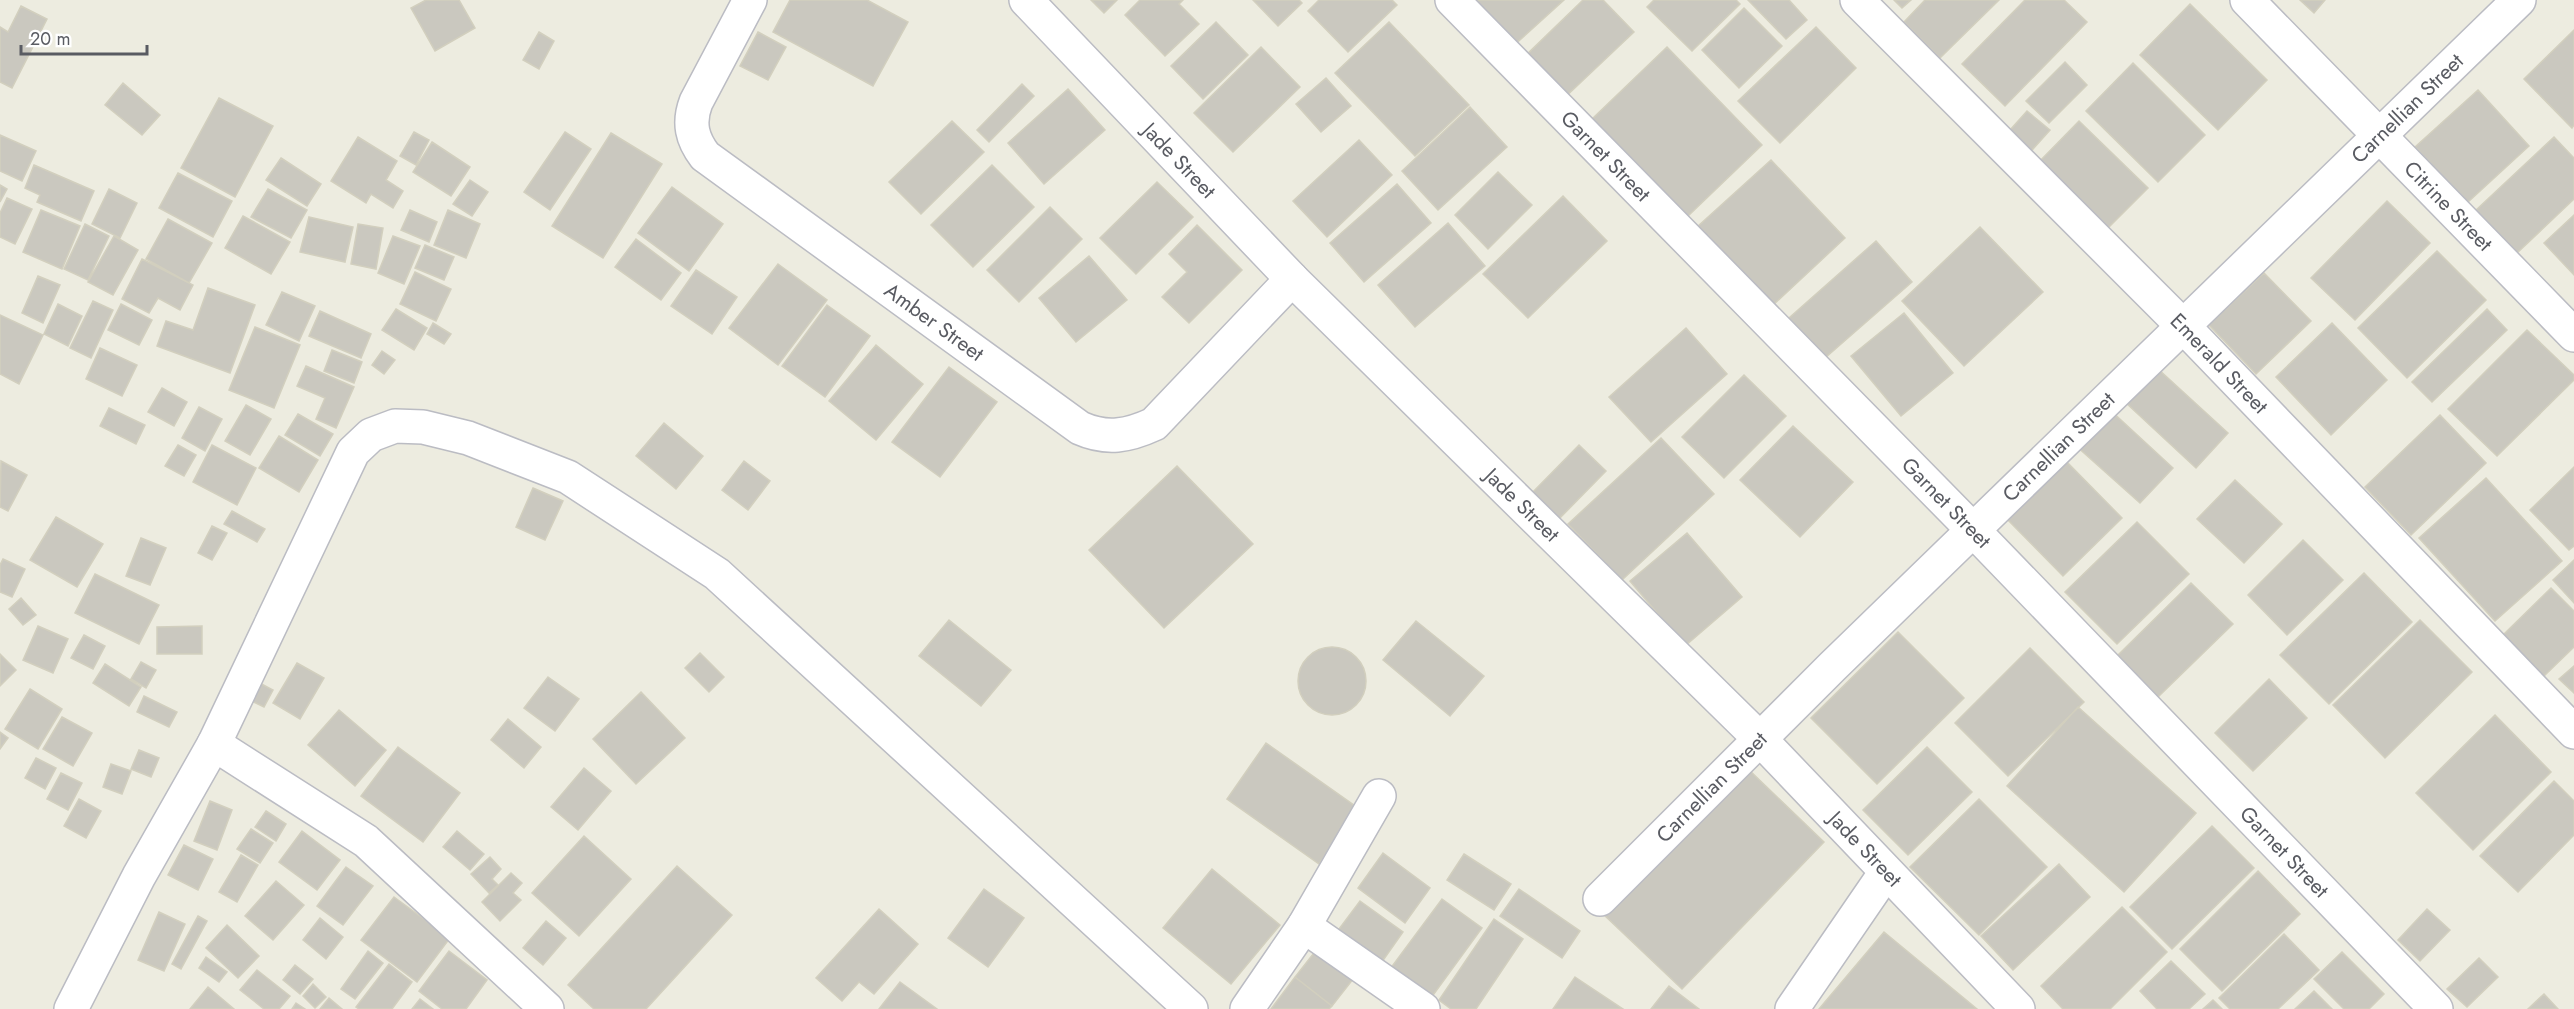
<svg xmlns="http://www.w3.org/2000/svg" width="2574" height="1009" viewBox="0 0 2574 1009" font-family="Jost,sans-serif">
<rect width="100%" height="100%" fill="#edece0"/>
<path fill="#cac8bf" stroke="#d2cfbe" stroke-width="1.5" d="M426,0H459L475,28L435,51L411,8Z
M790,0H867L908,22L873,86L773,32Z
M1091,0H1117L1104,13Z
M1140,0H1183L1179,4L1199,24L1165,56L1125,15Z
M1253,0H1299L1302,3L1278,26Z
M1319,0H1392L1397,5L1348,52L1308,11Z
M1478,0H1564L1511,48L1472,6Z
M1583,0H1603L1634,32L1560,102L1520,61Z
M1654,0H1736L1740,4L1692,51L1647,7Z
M1748,0H1789L1807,20L1786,39Z
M1894,0H1911L1902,8Z
M1925,0H1999L1940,58L1904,22Z
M2025,0H2064L2087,22L2005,106L1962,64Z
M2300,0H2325L2314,13Z
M2190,4L2267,80L2218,130L2140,55Z
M21,6L47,19L12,88L0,82V27L8,32Z
M1744,8L1782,46L1739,88L1702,50Z
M1216,22L1248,55L1203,99L1171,66Z
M1389,22L1469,105L1415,156L1335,73Z
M1816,27L1856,68L1780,143L1738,101Z
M2574,30V125L2572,128L2524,79Z
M539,32L554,41L539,69L523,60Z
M758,32L786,47L768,80L740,66Z
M1261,47L1300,87L1233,152L1194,113Z
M1667,47L1762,145L1687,217L1592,119Z
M2065,62L2087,85L2049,123L2026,101Z
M2133,63L2205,135L2158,182L2086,111Z
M1326,78L1351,106L1321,132L1296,104Z
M123,83L160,115L142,135L105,105Z
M1022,84L1034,96L989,142L977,130Z
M1068,89L1105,130L1044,184L1008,143Z
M2478,90L2529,146L2467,203L2415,147Z
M219,98L273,126L235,197L181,168Z
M1470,107L1507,147L1438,210L1402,171Z
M2027,111L2050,130L2024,159L2002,139Z
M952,121L984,152L921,214L889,182Z
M2079,121L2148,188L2101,235L2033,168Z
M414,132L429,140L416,165L400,156Z
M565,132L591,149L550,210L524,192Z
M611,133L662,164L603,258L552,226Z
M0,135L36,151L22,181L0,171Z
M358,137L397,161L386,180L403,191L393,208L371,194L366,203L331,181Z
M2554,137L2574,158V199L2516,254L2475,211Z
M1359,140L1392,175L1327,237L1293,201Z
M432,142L470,167L451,196L413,172Z
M281,158L321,184L307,206L266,180Z
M1771,160L1845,238L1772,306L1697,227Z
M34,165L94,191L81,221L37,202L40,195L25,188Z
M992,165L1034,207L973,267L931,225Z
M1498,172L1532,205L1488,249L1455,215Z
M178,173L232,201L213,237L159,208Z
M470,180L488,192L472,216L453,204Z
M1157,182L1193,217L1136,274L1100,238Z
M1397,184L1431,223L1364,282L1330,243Z
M0,185L7,189L0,202Z
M672,187L723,224L689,271L638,233Z
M109,189L137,203L120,238L92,224Z
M268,189L307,210L291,238L251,217Z
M1563,196L1607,241L1528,318L1483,274Z
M7,198L32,209L15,244L0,237V213Z
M2387,201L2430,243L2355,320L2311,278Z
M1050,207L1082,239L1019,302L987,270Z
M41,210L80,226L62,269L23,252Z
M410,210L437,222L429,242L401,230Z
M448,210L480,224L466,258L434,245Z
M2574,215V275L2544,243Z
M243,216L290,242L271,274L225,248Z
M309,217L353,227L345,262L300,252Z
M168,219L212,243L189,283L146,259Z
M1448,223L1485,266L1415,327L1378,285Z
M85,224L109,236L88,280L64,269Z
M358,224L383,228L376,269L351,264Z
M1197,225L1242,270L1189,323L1162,297L1187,272L1169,254Z
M1980,227L2043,292L1964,366L1902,301Z
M114,236L138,250L113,295L88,282Z
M393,236L420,246L404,284L378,273Z
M636,239L681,273L661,300L615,267Z
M1876,241L1912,282L1817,365L1781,325Z
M425,245L454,257L444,280L415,268Z
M2437,251L2486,300L2407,378L2358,328Z
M1089,256L1127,300L1076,342L1039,298Z
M142,259L193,285L180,310L158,298L149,313L122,299Z
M778,264L827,300L778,365L729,328Z
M696,270L737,297L712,334L671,306Z
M415,272L451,289L436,321L400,304Z
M2264,273L2311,321L2256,374L2209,325Z
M38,276L60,285L43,323L22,313Z
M208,288L255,305L230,373L157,346L166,321L193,330Z
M282,292L315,306L299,341L266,325Z
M93,301L113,310L91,358L70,348Z
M58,304L82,316L68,346L44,334Z
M121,304L152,320L139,345L108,330Z
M827,305L870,336L825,397L782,366Z
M396,309L427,328L414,350L382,330Z
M2487,309L2507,330L2432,402L2412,382Z
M320,311L371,334L361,358L309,336Z
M1904,313L1953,373L1901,416L1851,356Z
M0,315L43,335L19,384L0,374Z
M433,323L451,334L444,344L427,334Z
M2332,323L2387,380L2331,435L2276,377Z
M255,327L300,345L274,408L229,390Z
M1686,328L1727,374L1651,442L1609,397Z
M2527,330L2574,375V380L2497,456L2448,409Z
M876,345L923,384L876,440L829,401Z
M100,348L137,365L122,396L86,379Z
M332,350L362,362L354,383L324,371Z
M382,351L395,360L384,374L372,365Z
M306,366L354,387L336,428L316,419L325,398L297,386Z
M949,367L997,402L940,477L892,442Z
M2157,368L2228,433L2196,468L2125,402Z
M1744,375L1786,416L1724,478L1682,437Z
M162,388L187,402L174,426L148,412Z
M246,405L271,419L250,455L225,441Z
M199,407L222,419L205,451L182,438Z
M109,408L145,425L136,444L100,426Z
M2108,408L2173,468L2140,503L2075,445Z
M298,414L333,434L320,456L285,435Z
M2440,415L2486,463L2411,535L2365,487Z
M664,423L703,456L676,489L636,456Z
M1793,426L1853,482L1800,537L1740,480Z
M279,436L318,460L299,492L259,468Z
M1661,438L1714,494L1622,580L1568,524Z
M178,445L196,455L184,476L165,466Z
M212,445L256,468L237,505L193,482Z
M1579,445L1606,471L1556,522L1529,496Z
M2063,458L2122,518L2063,576L2003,515Z
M1,461L27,475L8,511L0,507Z
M744,461L770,481L748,510L722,490Z
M1177,466L1253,544L1164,628L1089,550Z
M2574,467V546L2569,550L2530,510Z
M2486,478L2562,561L2495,621L2419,538Z
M2235,480L2282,524L2244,563L2197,519Z
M533,488L563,501L545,540L516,527Z
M232,511L265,529L257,542L224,524Z
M56,517L103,544L77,587L30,560Z
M2137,522L2189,574L2117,644L2065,592Z
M212,526L227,533L212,560L198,553Z
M1687,533L1742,597L1685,646L1630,581Z
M141,538L166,548L150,585L126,576Z
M2303,540L2343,580L2287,635L2248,595Z
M3,559L25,569L12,597L0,592V565Z
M2574,560V603L2553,580Z
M2364,573L2412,622L2329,704L2280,655Z
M95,574L159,605L139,644L75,613Z
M2191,583L2233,624L2157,698L2116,657Z
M2551,588L2574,611V647L2543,677L2502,636Z
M21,598L36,615L23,625L9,609Z
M949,620L1011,670L981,706L919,656Z
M2420,620L2472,672L2385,758L2333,705Z
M1416,621L1484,676L1450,716L1383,660Z
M38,626L68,639L53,673L23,660Z
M202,626V654H157V627Z
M1898,632L1964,698L1877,784L1811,718Z
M84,635L105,646L93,669L71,658Z
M1298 681a34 34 0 1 1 68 0a34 34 0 1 1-68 0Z
M2030,648L2084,702L2008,776L1955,723Z
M700,653L724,677L709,692L685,668Z
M0,654L16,670L0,686Z
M141,662L156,670L146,688L131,679Z
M297,663L324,678L300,719L273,703Z
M105,664L141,687L129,706L93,683Z
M2574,666V693L2559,679Z
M548,677L579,699L555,731L524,708Z
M2269,679L2307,718L2253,771L2215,733Z
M254,680L273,690L264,707L245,698Z
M30,689L62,709L38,749L5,729Z
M641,692L685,738L636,784L593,739Z
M144,696L177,712L169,727L137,712Z
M2078,707L2196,813L2124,892L2007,786Z
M339,710L386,750L355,786L308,745Z
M2495,715L2551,772L2473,850L2416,793Z
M62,717L92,733L73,766L43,749Z
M508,719L541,747L524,768L491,740Z
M0,732L8,738L0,749Z
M1266,743L1358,808L1319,864L1227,799Z
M398,747L460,793L423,842L361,796Z
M1927,747L1972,792L1908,855L1863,810Z
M139,750L159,758L151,777L131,769Z
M36,758L56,768L45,789L25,778Z
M111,764L131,771L122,794L103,787Z
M1746,767L1824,842L1682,989L1603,914Z
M584,768L611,791L578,830L551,807Z
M61,773L82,783L68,810L47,799Z
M2554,781L2574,801V835L2518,892L2480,856Z
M79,799L101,811L86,838L64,826Z
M1979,799L2047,867L1979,935L1910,867Z
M210,801L232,810L217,850L194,841Z
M266,811L286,824L276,841L255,827Z
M2212,826L2254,868L2172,949L2130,907Z
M251,829L273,843L260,863L237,849Z
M302,831L340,860L317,890L279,862Z
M457,831L484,854L470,870L443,847Z
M584,836L631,879L579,936L532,893Z
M184,845L213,859L198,890L168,875Z
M1383,853L1430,888L1405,923L1358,888Z
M1464,854L1511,884L1494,910L1447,880Z
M241,855L258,865L237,902L219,892Z
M490,857L501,869L492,879L498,885L489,893L471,874Z
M2059,864L2090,897L2013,970L1981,936Z
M677,866L732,915L646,1009H594L568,985Z
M346,867L373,886L343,925L317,906Z
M1212,869L1280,925L1231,984L1163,928Z
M2258,871L2300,914L2222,991L2180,949Z
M511,873L522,883L513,893L521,900L500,921L482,902Z
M276,881L304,905L273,940L245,916Z
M984,889L1024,918L988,967L948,938Z
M1519,889L1580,931L1562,958L1500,916Z
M394,897L450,938L417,982L361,940Z
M1442,899L1482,928L1431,998L1390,969Z
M1360,901L1403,932L1377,969L1333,937Z
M2122,907L2167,952L2110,1009H2063L2041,986Z
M879,909L918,944L874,994L859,982L842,1001L816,978Z
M2427,909L2450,930L2420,961L2398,940Z
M159,912L185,924L164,971L138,960Z
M198,916L207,921L181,969L172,964Z
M320,918L343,937L326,959L303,940Z
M1494,919L1523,939L1476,1009H1451L1439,1000Z
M546,921L566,938L543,965L523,948Z
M227,925L259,956L238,978L206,948Z
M1884,932L1977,1009H1819Z
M2284,934L2319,970L2278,1009H2230L2219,998Z
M1317,949L1354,978L1332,1006L1295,977Z
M368,951L383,963L355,999L341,989Z
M449,951L487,980L466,1009H442L419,991Z
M2342,952L2384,994L2369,1009H2344L2314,979Z
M206,957L227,972L219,982L199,968Z
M2479,958L2498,977L2467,1007L2447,989Z
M2171,961L2205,994L2189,1009H2157L2140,991Z
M389,964L412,982L392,1009H359L356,1007Z
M295,965L313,979L300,994L283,980Z
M257,970L290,996L279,1009H264L240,990Z
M1295,977L1332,1006L1329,1009H1271Z
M1575,977L1623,1009H1553Z
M900,982L937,1009H879Z
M313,984L326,997L315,1008L303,996Z
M1669,986L1699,1009H1651Z
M208,987L234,1009H190Z
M2314,991L2332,1009H2295Z
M2544,994L2558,1009H2528Z
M329,998L342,1009H320Z
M420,999L433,1009H412Z
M2213,1000L2222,1009H2203Z
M296,1003L305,1009H292Z"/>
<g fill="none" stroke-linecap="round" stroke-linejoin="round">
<defs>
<g id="minor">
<path id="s1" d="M750,0L696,102C688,123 692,139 705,156L1080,428C1107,440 1128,436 1154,424L1292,279"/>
<path id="s2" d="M1026,0L1292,279L1760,739L2018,1009"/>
<path id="s3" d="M1452,0L1972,529L2436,1009"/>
<path id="s4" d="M1857,0L2184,327L2574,732"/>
<path id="s5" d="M2247,0L2574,335"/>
<path d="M214,744L366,841L547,1009"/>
<path id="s6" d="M1600,899L1832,667L2519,0"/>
<path d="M1304,926L1423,1009"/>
<path d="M71,1009L139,876L214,744L353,452L371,435L395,426L423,427L468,438L568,477L717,574L1191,1009"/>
<path d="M1247,1009L1304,926L1379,796"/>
<path d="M1792,1009L1886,872"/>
</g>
</defs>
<use href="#minor" stroke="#bbbcc3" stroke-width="36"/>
<use href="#minor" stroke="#fff" stroke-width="33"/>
</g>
<g text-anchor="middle" stroke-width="6" stroke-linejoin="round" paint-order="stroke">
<g font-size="21" fill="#595b62" stroke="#fff">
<text dy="7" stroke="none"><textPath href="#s6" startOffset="1130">Carnellian Street</textPath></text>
<text dy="7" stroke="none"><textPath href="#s3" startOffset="219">Garnet Street</textPath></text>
<text dy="7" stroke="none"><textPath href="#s2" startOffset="222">Jade Street</textPath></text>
<text dy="7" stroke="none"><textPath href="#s5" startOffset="288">Citrine Street</textPath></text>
<text dy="7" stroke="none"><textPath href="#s1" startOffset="456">Amber Street</textPath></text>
<text dy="7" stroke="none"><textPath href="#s4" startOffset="513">Emerald Street</textPath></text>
<text dy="7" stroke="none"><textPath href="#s6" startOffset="644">Carnellian Street</textPath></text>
<text dy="7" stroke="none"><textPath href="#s3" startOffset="705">Garnet Street</textPath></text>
<text dy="7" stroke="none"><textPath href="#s2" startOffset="708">Jade Street</textPath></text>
<text dy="7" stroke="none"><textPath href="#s6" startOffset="158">Carnellian Street</textPath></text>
<text dy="7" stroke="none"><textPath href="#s2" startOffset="1194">Jade Street</textPath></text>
<text dy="7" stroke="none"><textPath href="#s3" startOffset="1191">Garnet Street</textPath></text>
</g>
</g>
<path d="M21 45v9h126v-9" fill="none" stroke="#595b62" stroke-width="3"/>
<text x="30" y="45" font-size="18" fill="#595b62" stroke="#ffffff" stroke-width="4.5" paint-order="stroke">20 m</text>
</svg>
